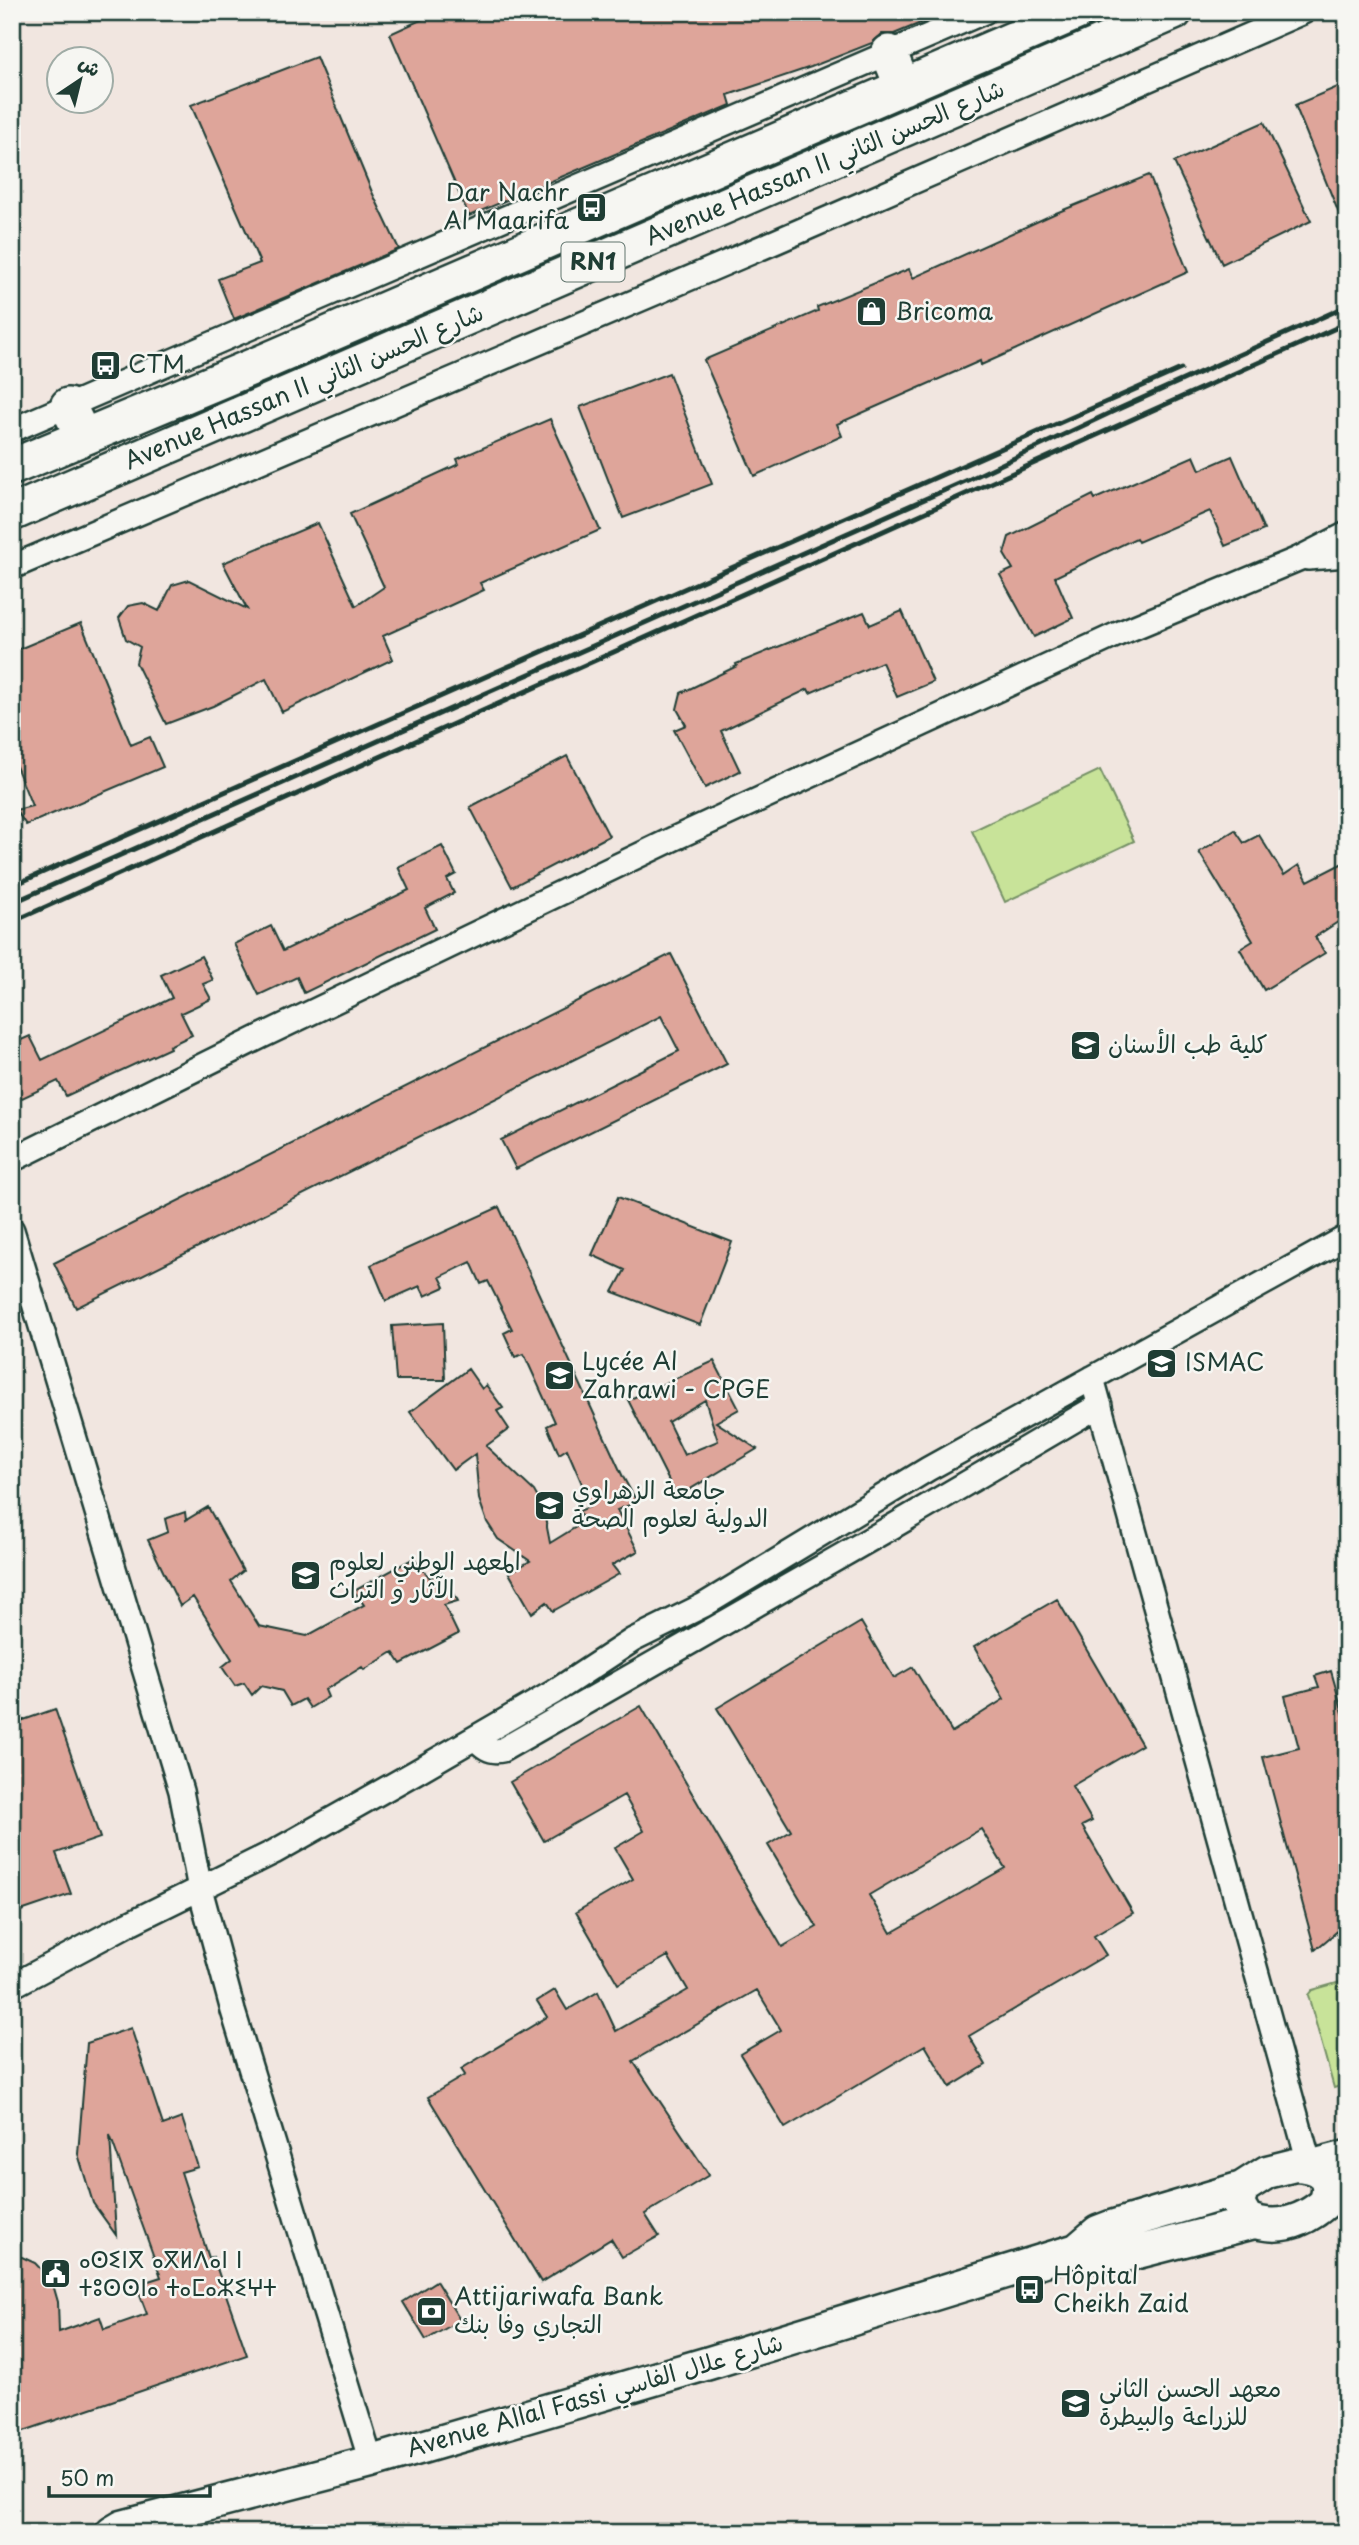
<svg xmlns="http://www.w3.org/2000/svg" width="1359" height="2545" viewBox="0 0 1359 2545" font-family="'Playpen Sans','Playpen Sans Arabic','Noto Sans Tifinagh',sans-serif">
<rect width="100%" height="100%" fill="#f1e6e0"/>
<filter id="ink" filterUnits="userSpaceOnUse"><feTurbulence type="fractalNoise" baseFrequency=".0143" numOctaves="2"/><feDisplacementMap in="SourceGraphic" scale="14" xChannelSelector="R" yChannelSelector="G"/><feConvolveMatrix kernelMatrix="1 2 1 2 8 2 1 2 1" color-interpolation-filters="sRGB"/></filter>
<g filter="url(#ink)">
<path fill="#c8e399" stroke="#749066" stroke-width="2" d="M1100,770L1134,841L1005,902L972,831Z
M1347,1980V2084L1334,2088L1308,1995L1312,1990Z"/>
<path fill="#dea59a" stroke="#1f3d34" stroke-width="2" fill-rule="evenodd" d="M438,12H945V13L894,34H882L872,43L811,67L728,95L731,105L469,216L390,34Z
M316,57L372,192L399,249L234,319L218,279L260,263L191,105Z
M1347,83V231H1346L1295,105Z
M1264,122L1311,221L1222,264L1174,162Z
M1149,175L1188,272L981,365L980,361L837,424L842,436L754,476L704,360L818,311L817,307L909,269L913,278L1056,213Z
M669,373L712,484L623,518L580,407Z
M550,419L600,530L480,583L484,590L383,636L393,659L282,712L266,679L213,706L166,724L136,663L140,647L126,639L119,618L128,606L143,603L159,611L172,585L189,580L247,609L223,563L318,523L356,606L384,587L350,514L459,464L457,459Z
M1194,456L1200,470L1232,456L1264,530L1225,546L1210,511L1138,542L1136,538L1055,577L1073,618L1034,637L1000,575L1013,569L1004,554L1009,537L1093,495L1095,499Z
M902,611L933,682L897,697L882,662L810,693L808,689L721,731L740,771L705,788L674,730L686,725L677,709L681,693L737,666L736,664L864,612L870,625Z
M81,623L131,745L150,737L163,767L26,825L16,810L32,806L12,756V652Z
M567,756L609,836L512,887L470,807Z
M1235,830L1244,843L1259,835L1284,875L1299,865L1308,881L1347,861V916L1315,937L1325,953L1264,990L1240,949L1253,941L1199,852Z
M442,846L456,874L447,879L454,893L425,908L435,929L304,993L297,977L259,995L234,944L271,926L283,951L409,890L398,867Z
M671,954L727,1064L516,1169L501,1140L679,1051L661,1016L76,1308L54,1263Z
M201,956L213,980L203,984L211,999L181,1013L192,1035L169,1046L170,1048L66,1096L58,1081L20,1099L12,1084V1044L30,1036L42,1060L172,998L161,975Z
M618,1197L732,1242L700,1325L613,1292L625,1270L592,1255Z
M499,1207L623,1477L637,1502L617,1510L638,1551L612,1565L619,1574L553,1611L547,1602L532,1613L509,1573L530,1561L498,1539L487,1522L479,1499L475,1454L453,1470L410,1412L468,1369L482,1389L486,1385L503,1408L497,1411L509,1429L486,1446L534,1491L543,1507L550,1543L584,1522L579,1511L589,1507L583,1496L586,1493L567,1449L559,1454L547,1426L555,1422L524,1354L515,1357L504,1333L512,1329L488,1281L481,1284L471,1262L440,1277L445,1287L425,1296L420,1286L386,1301L371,1265Z
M443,1323L445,1380H396L392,1326Z
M714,1361L739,1409L716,1422L757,1449L677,1497L628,1400ZM705,1400L718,1441L684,1455L668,1422Z
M208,1507L243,1571L231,1581L259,1626L307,1636L364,1605L354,1591L414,1558L430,1578L441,1571L458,1601L444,1605L458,1634L401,1664L393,1652L364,1670L362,1667L325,1690L328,1697L310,1708L304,1699L291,1706L282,1691L261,1686L252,1695L244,1683L235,1686L222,1667L232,1659L193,1597L180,1606L148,1540L168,1532L165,1519L185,1512L186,1520Z
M1057,1599L1142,1745L1072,1786L1092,1821L1082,1826L1133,1913L1094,1936L1106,1955L969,2036L986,2065L950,2087L925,2045L785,2128L740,2054L781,2030L757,1990L633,2061L709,2175L645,2214L659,2236L622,2257L611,2239L541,2282L428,2097L465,2075L461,2069L547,2017L537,2001L555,1990L567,2010L598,1992L616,2031L688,1990L668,1956L618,1984L576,1912L633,1879L615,1848L644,1831L624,1795L544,1841L510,1782L641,1706L782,1947L817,1927L768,1845L791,1831L717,1708L861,1622L894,1678L913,1667L952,1732L1004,1699L974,1647ZM981,1829L1005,1868L891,1933L869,1895Z
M1331,1671L1347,1727V1923L1315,1950L1263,1757L1299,1748L1285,1696L1319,1687L1315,1676Z
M55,1709L100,1838L56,1853L71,1894L12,1914V1724Z
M131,2028L163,2125L182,2118L198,2167L181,2172L209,2258L213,2257L247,2355L12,2435V2258L22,2257L35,2263L52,2281L58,2302L59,2332L100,2317L104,2329L147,2314L136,2285L161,2277L110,2135L116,2235L93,2203L78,2154L87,2043Z
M436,2281L460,2320L426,2340L403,2302Z"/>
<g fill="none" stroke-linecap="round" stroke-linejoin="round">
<defs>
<path id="street" d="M12,430L984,12
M1308,558L1347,555
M12,567L777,241L1303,12
M12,1160L260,1037L673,839L1118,634L1298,559L1347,534
M12,1230L181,1791L200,1889L233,2011L371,2462
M1092,1378L1310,2166
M475,1738C483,1746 490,1753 502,1750L897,1524L1100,1405
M12,1986L128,1924L274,1852L416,1772L554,1692L633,1640L704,1605L928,1469L1347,1237"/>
<path id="secondary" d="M1295,2165C1320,2166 1335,2177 1325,2203C1302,2223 1276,2231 1247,2219L1238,2204L1242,2188L1267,2172Z
M1313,2166L1347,2157
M1077,2250C1093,2257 1105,2258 1122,2256L1254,2222
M112,2533L122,2527L371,2462L709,2363L1077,2250L1098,2232L1111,2227L1242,2188"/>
<path id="primary" d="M889,53L903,87
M68,406L83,436
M12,467L264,362L1077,12
M12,513L1174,12"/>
</defs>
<use href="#street" stroke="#1f3d34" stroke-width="28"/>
<use href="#secondary" stroke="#1f3d34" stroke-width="37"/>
<use href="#primary" stroke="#1f3d34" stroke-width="40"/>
<use href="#street" stroke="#f6f6f2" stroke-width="23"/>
<use href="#secondary" stroke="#f6f6f2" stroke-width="32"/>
<use href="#primary" stroke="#f6f6f2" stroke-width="35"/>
<path stroke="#1f3d34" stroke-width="5" d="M12,886L1181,369
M12,903L970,479L1114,411L1347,306
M12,922L1347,323"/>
</g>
</g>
<defs>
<symbol id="bus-square" viewBox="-11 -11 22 22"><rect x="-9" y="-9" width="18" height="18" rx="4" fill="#1f3d34" stroke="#f6f6f2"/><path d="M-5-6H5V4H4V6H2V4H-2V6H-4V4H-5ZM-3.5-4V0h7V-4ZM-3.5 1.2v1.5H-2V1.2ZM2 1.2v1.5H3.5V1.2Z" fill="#fff"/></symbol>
<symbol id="shop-square" viewBox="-11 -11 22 22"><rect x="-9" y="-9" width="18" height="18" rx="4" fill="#1f3d34" stroke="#f6f6f2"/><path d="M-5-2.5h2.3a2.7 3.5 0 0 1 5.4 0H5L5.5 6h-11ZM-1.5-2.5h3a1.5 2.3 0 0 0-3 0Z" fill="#fff"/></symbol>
<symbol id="university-square" viewBox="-11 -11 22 22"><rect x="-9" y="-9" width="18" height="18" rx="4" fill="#1f3d34" stroke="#f6f6f2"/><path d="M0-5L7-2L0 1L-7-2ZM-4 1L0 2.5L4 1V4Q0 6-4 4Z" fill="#fff"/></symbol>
<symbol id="school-square" viewBox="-11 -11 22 22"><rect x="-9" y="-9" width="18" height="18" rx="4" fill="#1f3d34" stroke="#f6f6f2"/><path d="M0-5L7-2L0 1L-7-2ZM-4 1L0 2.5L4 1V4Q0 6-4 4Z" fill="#fff"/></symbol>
<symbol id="civic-square" viewBox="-11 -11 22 22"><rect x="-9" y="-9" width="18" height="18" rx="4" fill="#1f3d34" stroke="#f6f6f2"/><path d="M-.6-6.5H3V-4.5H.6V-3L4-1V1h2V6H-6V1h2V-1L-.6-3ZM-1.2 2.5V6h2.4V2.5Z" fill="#fff"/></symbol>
<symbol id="bank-square" viewBox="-11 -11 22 22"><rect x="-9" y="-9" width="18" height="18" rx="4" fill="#1f3d34" stroke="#f6f6f2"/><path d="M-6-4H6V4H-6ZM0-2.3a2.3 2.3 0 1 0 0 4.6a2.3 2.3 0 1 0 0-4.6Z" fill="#fff"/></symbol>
</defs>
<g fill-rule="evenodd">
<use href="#bus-square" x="574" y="190" width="35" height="35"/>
<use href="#shop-square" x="854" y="294" width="35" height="35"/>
<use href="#bus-square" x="88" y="348" width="35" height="35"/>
<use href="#university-square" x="1068" y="1028" width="35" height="35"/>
<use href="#university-square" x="1144" y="1346" width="35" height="35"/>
<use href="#school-square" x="542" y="1358" width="35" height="35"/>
<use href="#university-square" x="532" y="1488" width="35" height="35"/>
<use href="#university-square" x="288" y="1558" width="35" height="35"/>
<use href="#civic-square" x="38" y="2256" width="35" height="35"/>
<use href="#bus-square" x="1012" y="2272" width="35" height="35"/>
<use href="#bank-square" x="414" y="2294" width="35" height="35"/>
<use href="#university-square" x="1058" y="2386" width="35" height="35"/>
</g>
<g text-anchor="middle" stroke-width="5" stroke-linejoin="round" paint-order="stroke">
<rect fill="#f6f6f2" stroke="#60746d" stroke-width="2" x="561.5" y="242.5" width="63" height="39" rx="5"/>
<g font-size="23" font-weight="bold" fill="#1f3d34">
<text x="593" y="270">RN1</text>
</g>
<g font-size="24" fill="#1f3d34" stroke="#f6f6f2">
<text transform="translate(825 163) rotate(-23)" y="8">Avenue Hassan II شارع الحسن الثاني</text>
<text transform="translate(304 387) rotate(-23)" y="8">Avenue Hassan II شارع الحسن الثاني</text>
<text transform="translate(595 2396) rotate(-16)" y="8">Avenue Allal Fassi شارع علال الفاسي</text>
</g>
<g font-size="24" fill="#1f3d34" stroke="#f6f6f2" text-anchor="start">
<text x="569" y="201" text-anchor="end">Dar Nachr<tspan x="569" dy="28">Al Maarifa</tspan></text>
<text x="895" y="320">Bricoma</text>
<text x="128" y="373">CTM</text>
<text x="1108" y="1053">كلية طب الأسنان</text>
<text x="582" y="1370">Lycée Al<tspan x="582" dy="28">Zahrawi - CPGE</tspan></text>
<text x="1185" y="1371">ISMAC</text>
<text x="572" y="1499">جامعة الزهراوي<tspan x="572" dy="28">الدولية لعلوم الصحة</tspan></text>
<text x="329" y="1570">المعهد الوطني لعلوم<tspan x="329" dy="28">الآثار و التراث</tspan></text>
<text x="79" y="2268">ⴰⵙⵉⵏⴳ ⴰⴳⵍⴷⴰⵏ ⵏ<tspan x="79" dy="28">ⵜⵓⵙⵙⵏⴰ ⵜⴰⵎⴰⵣⵉⵖⵜ</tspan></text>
<text x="1053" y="2284">Hôpital<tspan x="1053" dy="28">Cheikh Zaid</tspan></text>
<text x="454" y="2305">Attijariwafa Bank<tspan x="454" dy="28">التجاري وفا بنك</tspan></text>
<text x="1099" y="2397">معهد الحسن الثاني<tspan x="1099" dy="28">للزراعة والبيطرة</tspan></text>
</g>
</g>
<rect width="1359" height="2545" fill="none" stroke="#f6f6f2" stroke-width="42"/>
<rect x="21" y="21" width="1317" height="2503" fill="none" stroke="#1f3d34" stroke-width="2.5" filter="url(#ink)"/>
<g transform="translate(80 80) rotate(35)"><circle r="33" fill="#f6f6f2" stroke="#a0aca6" stroke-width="2"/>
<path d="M0-5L12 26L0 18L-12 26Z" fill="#1f3d34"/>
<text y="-10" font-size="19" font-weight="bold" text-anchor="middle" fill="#1f3d34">ش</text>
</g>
<path d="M49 2486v10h161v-10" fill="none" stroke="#1f3d34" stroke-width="3.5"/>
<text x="60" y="2486" font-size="21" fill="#1f3d34" stroke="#f6f6f2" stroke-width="5" paint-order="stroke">50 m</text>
</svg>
